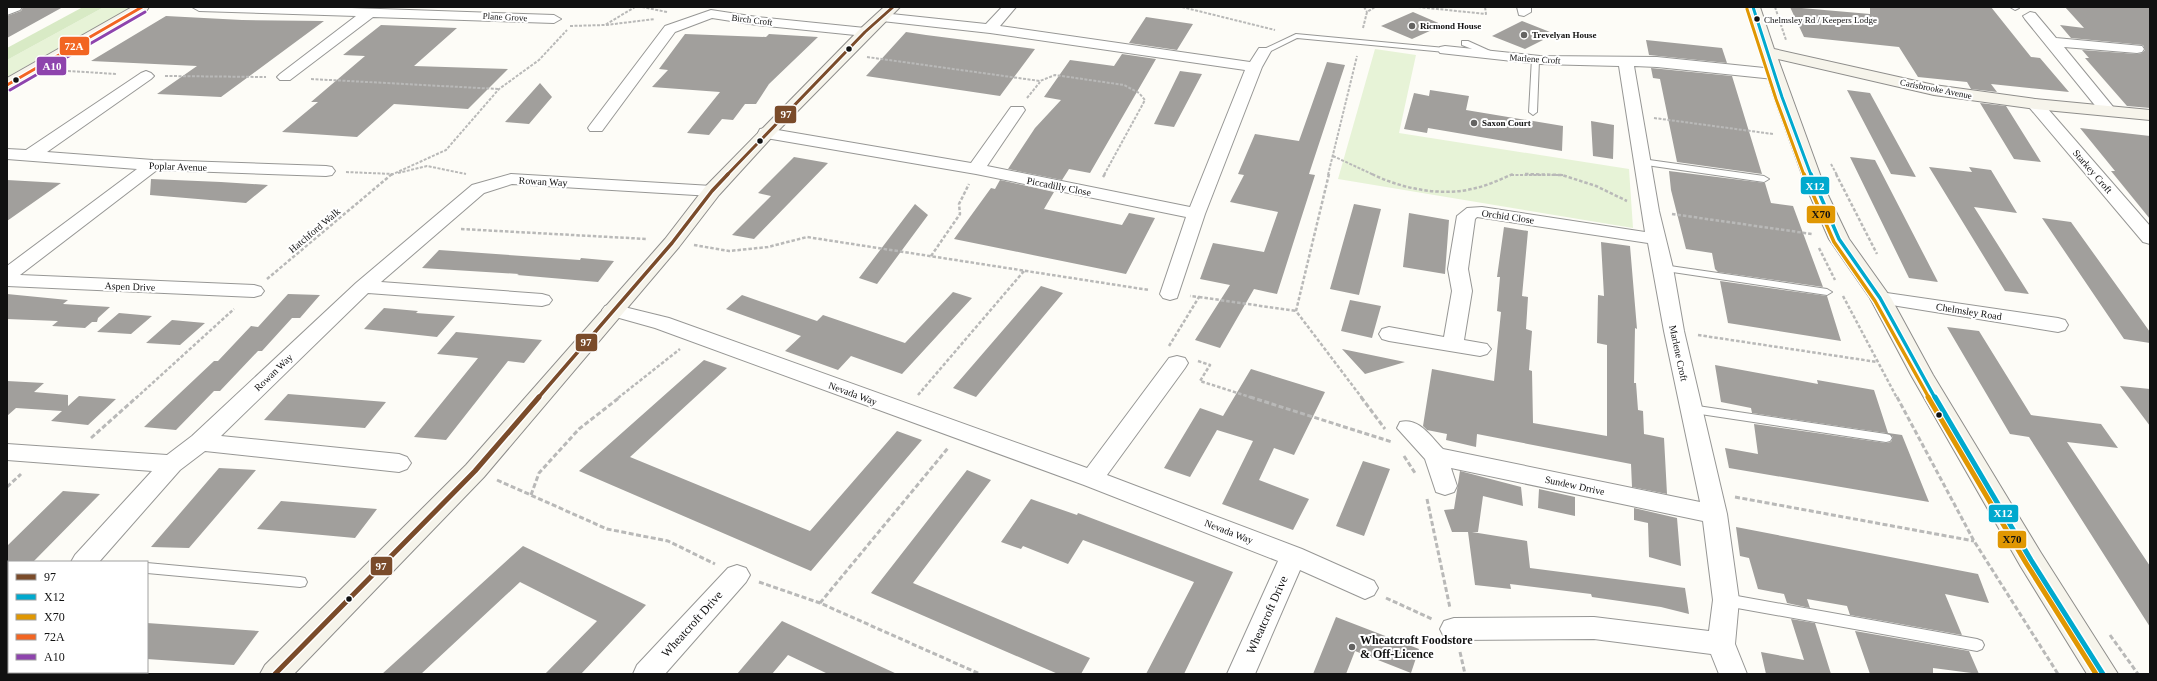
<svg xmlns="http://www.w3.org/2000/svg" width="2157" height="681" viewBox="0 0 2157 681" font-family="Georgia,serif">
<rect width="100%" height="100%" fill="#fdfcf7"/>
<path fill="#e7f3d7" d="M104,7H132L7,77V60Z
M1375,49L1416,55L1399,133L1629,169L1633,228L1338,179Z"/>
<path fill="#d8eac5" d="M83,7H104L7,60V48Z"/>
<path fill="#a19f9c" d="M23,7H63L7,38V16L21,11Z
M1790,7L1870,14V7H1991L2031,57L2040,58L2069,92L1991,84L1997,92L1971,89L1967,82L1918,77L1899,47L1804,37Z
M2065,7H2150V108L2127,106L2085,58H2089L2082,50L2137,54L2142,53L2145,50L2143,45L2071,38L2060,25L2084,28Z
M1413,12L1443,25L1412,39L1381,26Z
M166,16L242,20L324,21L221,97L157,94L197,66L91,61Z
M1146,17L1193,24L1177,50L1129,43Z
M1522,21L1555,34L1525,49L1492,36Z
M381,25L457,28L414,66L508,69L468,109L394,104L357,137L282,132L318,102H311L365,56L343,55Z
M906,32L926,35L1035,49L1000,96L866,76Z
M685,34L766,37L769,34L818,37L769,84L756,104H745L733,120L722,119L709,135L687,133L720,92L652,87L668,70L659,69Z
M1646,40L1722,48L1727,63L1649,55Z
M1122,54L1156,59L1090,173L1069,169L1062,180L1008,169L1035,128L1061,100L1044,97L1070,60L1114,66Z
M1327,62L1345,65L1309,174L1315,175L1277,294L1254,289L1220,348L1195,340L1230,285L1200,279L1213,243L1264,252L1278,212L1230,202L1244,175L1238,174L1255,134L1299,141Z
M1651,68L1732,76L1762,174L1677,162L1660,79L1653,78Z
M1180,71L1202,74L1174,127L1154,124Z
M540,83L552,97L529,124L505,122Z
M1430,90L1469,96L1466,110L1563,126L1562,151L1428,128L1427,133L1404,129L1414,93L1429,96Z
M1847,90L1870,93L1916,177L1891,174Z
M1980,103L2006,106L2041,162L2014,159Z
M1591,121L1614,125L1613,159L1593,156Z
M2080,128L2150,136V219L2111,171H2115Z
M794,157L828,163L754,239L732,235L771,196L758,193Z
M1850,157L1875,160L1938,282L1909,278Z
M1929,167L1972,172L1969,167L1991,170L2017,213L1974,207L2029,294L2005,291Z
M1669,171L1765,183L1771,203L1793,206L1823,287L1718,272L1715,269L1712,253L1686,249L1671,190Z
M151,179L221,182L268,185L246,203L150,195Z
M7,180L61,183L7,221Z
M1000,180L1054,192L1044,209L1122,225L1129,213L1155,218L1126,274L954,239L991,188L995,189Z
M915,204L928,215L877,284L859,278Z
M1354,204L1381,209L1359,295L1330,289Z
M1409,213L1449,220L1445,274L1403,267Z
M2042,218L2071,222L2150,332V343L2124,339Z
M1504,227L1528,231L1522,296L1528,297L1526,329L1532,331L1529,370L1532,371L1533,423L1607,436V345L1597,343L1598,295L1604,296L1601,242L1630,246L1637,329L1635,328L1634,383H1636L1638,410L1643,411L1644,434L1664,438L1667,494L1632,487L1631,464L1477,434L1476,447L1446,440L1447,434L1427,430L1423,426L1432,369L1494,381L1501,312L1497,311L1500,277H1497Z
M439,250L580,260L581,258L614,261L598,282L517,275L519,274L422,268Z
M1720,281L1827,296L1841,341L1728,323Z
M1041,286L1063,293L976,397L953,388Z
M953,292L972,298L902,374L851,356L838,370L785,351L801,336L726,309L742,295L817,321L823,315L905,343Z
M7,294L68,300L63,304L110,307L98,318L97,322H92L85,328L52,326L58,321L7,319Z
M288,294L320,295L300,318H292L262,351H258L220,391H214L176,430L144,427L214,361H218L251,326L258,327Z
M1350,300L1381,306L1372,338L1341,331Z
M384,308L418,311L416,313L455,316L437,337L364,329Z
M119,313L152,316L131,334L97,332Z
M172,320L205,323L180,345L146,343Z
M1947,327L1979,331L2031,415L2101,424L2118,448L2067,442L2150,566V627L2029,437L2010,434Z
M456,332L542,340L524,363L508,361L446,440L414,437L478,358L437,354Z
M1342,349L1405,362L1365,374Z
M704,360L727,368L630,457L810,531L897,431L922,440L811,571L579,471Z
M1715,365L1818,384L1817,380L1874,390L1888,433L1902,435L1929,502L1729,468L1725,448L1758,454L1754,424L1886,443L1891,442L1893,437L1886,433L1752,413L1751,408L1721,402Z
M1251,369L1325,392L1294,455L1274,448L1259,480L1309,499L1293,530L1222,504L1253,441L1217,430L1190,477L1164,468L1200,408L1223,416Z
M7,381L44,383L34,392L68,395V406L79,396L116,399L88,425L51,421L62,411L16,408L7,416Z
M2120,386L2150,389V426Z
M288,394L386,402L365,428L264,420Z
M1363,461L1390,469L1364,536L1336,526Z
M219,468L256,470L189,548L151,547Z
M967,470L991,480L913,583L1090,658L1081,674H1058L871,593Z
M1460,471L1521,487L1523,506L1483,496L1478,532H1472L1527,541L1530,568L1685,588L1689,614L1661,607L1592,597L1591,594L1510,584L1511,589L1475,585L1468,532H1452L1444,510L1454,509Z
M1539,489L1575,497V516L1538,508Z
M63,491L100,494L33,562H7V546Z
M1031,499L1077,515L1078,513L1233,572L1184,674H1146L1194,582L1083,540L1068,564L1023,546L1021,549L1001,542Z
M281,501L377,509L355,538L257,529Z
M1634,508L1677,518L1681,566L1649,557L1648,523L1634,520Z
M1736,527L1978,574L1989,603L1945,594L1962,635L1850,615L1847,606L1807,599L1810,608L1787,603L1784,594L1758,589L1749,558L1740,556Z
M523,546L646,605L581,674H545L597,621L520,582L421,674H382Z
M1336,617L1419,649L1411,673L1355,651L1346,674H1313Z
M1791,619L1815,623L1831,674H1766L1761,652L1804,660Z
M782,621L897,674H828L788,655L772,674H737Z
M147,623L259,631L234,665L147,659Z
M1855,631L1969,651L1979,674L1933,668V674H1870Z"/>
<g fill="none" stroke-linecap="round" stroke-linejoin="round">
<defs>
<path id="lane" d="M2010,7H2018L2019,8L2015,10Z
M1296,34L1445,48L1449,50L1445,52L1297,38L1267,53L1260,51Z
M1462,41H1468L1499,55L1492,57L1462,45Z
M1532,58L1539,60L1537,112L1533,115L1529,112Z
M1642,159L1764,176L1769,179L1764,182L1639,164L1638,162Z
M1663,265L1827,289L1832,292L1827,295L1659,270L1658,268Z
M1691,405L1886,434L1890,435L1892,438L1890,441L1886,442L1687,412L1685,409L1687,406Z
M147,563L300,577L305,578L307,582L305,586L300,587L147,573Z
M1726,594L1977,639L1982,641L1984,645L1982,649L1977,651L1726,606L1721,604L1719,600L1721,596Z"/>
<path id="street" d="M7,7H22L20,10L7,15Z
M192,7H323L554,15L561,19L554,23L373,17L290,80H280L277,77L280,74L356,16L199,11Z
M1002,7H1016L1000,26L1250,62L1259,48H1269L1271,51L1262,67L1205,214L1177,298L1170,300L1163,298L1160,294L1186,217L976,174L766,138L760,137L758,133L760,129L766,128L971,163L1011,107H1023L1025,110L987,166L1190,207L1245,70L990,33L882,21L875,17L882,13L986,24Z
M1517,7H1531V12L1524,16L1519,15Z
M711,10L757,17L865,28L870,29L872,32L870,35L865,36L757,25L712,18L675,32L602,131H590L588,128L590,125L665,26Z
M2030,12L2035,13L2056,38L2142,46L2144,49L2142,52L2137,53L2064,47L2114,108L2116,111L2114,114H2102L2025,19L2023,16Z
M1445,46L1540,56L1657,57L1774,69L1779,71L1782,74L1779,77L1774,79L1657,67L1634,66L1659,211L1673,268L1684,331L1727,514L1739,600L1735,644L1747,674H1719L1711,654L1594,639L1454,640L1444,637L1440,629L1444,621L1454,618L1594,617L1709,631L1713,600L1703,521L1451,468L1457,486L1454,492L1445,495L1436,492L1425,459L1397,428L1400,422C1419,417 1431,437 1443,449L1700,502L1664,331L1648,243L1477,217L1475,219L1468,269L1472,291L1464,340L1487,344L1491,349L1487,354L1480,356L1389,341L1382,339L1379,334L1382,329L1389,327L1444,337L1452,291L1448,269L1457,216L1467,208L1482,207L1645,232L1619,66L1540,64L1440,53L1438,50L1440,47Z
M146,71L151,73L154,76L151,79L47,152L153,160L326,166L332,167L335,171L332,175L326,176L157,170L20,275L254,285L261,287L264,291L261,295L254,297L7,286V266L137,169L7,159V149L26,150L141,73Z
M2035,99L2041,101L2150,226V244L2143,242L2029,107L2027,104L2029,101Z
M511,174L712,186L718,187L721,191L718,195L712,196L512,184L484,193L381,282L542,294L549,296L552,300L549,304L542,306L368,293L221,436L399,454L407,457L411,463L407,469L399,472L205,451L180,470L99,562H71L75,555L152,471L7,460V444L167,455L192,436L356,283L472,185Z
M1880,292L2058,318L2065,320L2068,325L2065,330L2058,332L1873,302L1870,298L1873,294Z
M612,304L669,318L1087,468L1169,358L1177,356L1185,358L1188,363L1185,368L1107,475L1302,549L1374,581L1378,588L1374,595L1365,599L1300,570L1255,674H1227L1278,561L1084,485L655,328L605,314L602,310L605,306Z
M737,565L746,568L750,575L746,582L665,674H633L637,665L728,568Z
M9,630V655L7,656V631Z"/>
<path id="secondary" d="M132,7H149L147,10L13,88L7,90V78Z
M884,7H900L772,137L719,195L679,247L484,477L294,674H260L265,665L466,465L665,239L705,187L860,29Z
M1746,7H1760L1774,49L1934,85L2035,99L2150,110V120L2035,109L1934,95L1778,59L1826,191L1849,239L1891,298L1933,375L2041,553L2118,674H2087L2021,567L1911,375L1870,298L1829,239L1808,191L1774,97Z"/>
</defs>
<use href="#lane" stroke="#979795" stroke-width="2"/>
<use href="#street" stroke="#979795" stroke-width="2"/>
<use href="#secondary" stroke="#8e8d8b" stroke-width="2"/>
<path stroke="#b9b9b8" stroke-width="2" stroke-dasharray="3 1.5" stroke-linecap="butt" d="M642,7L667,12
M1182,7L1275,30
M1364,7L1367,12
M1418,7L1486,14L1485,7
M1775,7L1786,40
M606,25L655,19
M570,26L605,25L635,7
M1363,28L1367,12L1375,7
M867,57L1040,81L1055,75L1124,85L1139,93L1145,100L1104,175
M68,71L117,74
M165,76L266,77
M311,79L498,89
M1027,98L1040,82
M1654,118L1773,134
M1333,156L1374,175
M1831,164L1837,175
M346,172L393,174
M398,173L427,166L466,174
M391,175L446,150L499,89L539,60L567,30
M1328,175L1357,56
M1511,175H1563"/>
<path stroke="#b9b9b8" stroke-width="2.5" stroke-dasharray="3.5 2" stroke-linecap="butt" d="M1329,174L1296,311L1362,398
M1372,174C1402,189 1443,197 1476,188C1489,185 1501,179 1513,174
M1525,174L1562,175L1596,186L1627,201
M1836,174L1877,254
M1103,177L1105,174
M1672,214L1812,234
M461,229L647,239
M694,245L729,251L768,247L807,237L1149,290
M1819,248L1835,280
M931,256L960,214L959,204L969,184
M267,279L392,174
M1843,296L1897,398
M1199,297L1296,311
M1698,335L1877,362
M1169,346L1199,297L1190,296
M1198,361L1210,365L1200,381L1253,398
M918,395L1024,271
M136,398L234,309
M618,398L680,349"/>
<path stroke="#b9b9b8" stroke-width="3" stroke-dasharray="5 2.5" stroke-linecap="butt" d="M1250,397L1392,442
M1361,397L1385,429
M1897,397L1974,541L2058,674
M91,438L137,397
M1404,456L1415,473
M497,480L607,529L668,541L715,564
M7,487L21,474
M531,495L539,473L579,429L620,397
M1735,497L1974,541
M1427,499L1450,608
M759,582L820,603L980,674
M1386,598L1432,619
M820,603L948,448
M2110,635L2138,674
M1460,652L1465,674
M41,672L44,674"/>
<use href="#lane" fill="#fffffe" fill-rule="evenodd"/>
<use href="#street" fill="#fffffe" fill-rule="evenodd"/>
<use href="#secondary" fill="#f6f4eb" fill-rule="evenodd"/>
<defs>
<path id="bus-1-far2" d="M727,175L865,32L893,7"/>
<path id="bus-1-far1" d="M538,398L672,243L712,191L728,174"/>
<path id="bus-1" d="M275,674L475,471L539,397"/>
<path id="bus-2-far2" d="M1753,7L1782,97L1811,175"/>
<path id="bus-2-far1" d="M1811,174L1839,239L1880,298L1935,398"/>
<path id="bus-2" d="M1935,397L2031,560L2103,674"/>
<path id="bus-3-far2" d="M1747,9L1776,99L1804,175"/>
<path id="bus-3-far1" d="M1804,174L1834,242L1875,301L1929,398"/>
<path id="bus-3" d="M1928,397L2026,563L2096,674"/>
<path id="bus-4" d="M7,85L142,7"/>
<path id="bus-5" d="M10,90L145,12"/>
</defs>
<use href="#bus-1-far2" stroke="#fff" stroke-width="5"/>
<use href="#bus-1-far1" stroke="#fff" stroke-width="6"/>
<use href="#bus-1" stroke="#fff" stroke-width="8"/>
<use href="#bus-2-far2" stroke="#fff" stroke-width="5"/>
<use href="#bus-2-far1" stroke="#fff" stroke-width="6"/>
<use href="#bus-2" stroke="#fff" stroke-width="8"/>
<use href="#bus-3-far2" stroke="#fff" stroke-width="5"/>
<use href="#bus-3-far1" stroke="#fff" stroke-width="6"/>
<use href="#bus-3" stroke="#fff" stroke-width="8"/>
<use href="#bus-4" stroke="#fff" stroke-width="5"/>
<use href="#bus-5" stroke="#fff" stroke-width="5"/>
<use href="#bus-1-far2" stroke="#7a4b2a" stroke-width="3"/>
<use href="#bus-1-far1" stroke="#7a4b2a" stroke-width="3.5"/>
<use href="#bus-1" stroke="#7a4b2a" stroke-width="5"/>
<use href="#bus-2-far2" stroke="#00a9ce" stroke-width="3"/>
<use href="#bus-2-far1" stroke="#00a9ce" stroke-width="3.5"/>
<use href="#bus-2" stroke="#00a9ce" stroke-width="5"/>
<use href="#bus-3-far2" stroke="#e09702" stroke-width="3"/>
<use href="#bus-3-far1" stroke="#e09702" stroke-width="3.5"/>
<use href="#bus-3" stroke="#e09702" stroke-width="5"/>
<use href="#bus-4" stroke="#f26522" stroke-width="3"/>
<use href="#bus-5" stroke="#8e44ad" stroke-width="3"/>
</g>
<g fill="#111" stroke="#fff" stroke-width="1.5">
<circle cx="1757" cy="19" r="3.5"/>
<circle cx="849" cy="49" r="3.5"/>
<circle cx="16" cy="80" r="3.5"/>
<circle cx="760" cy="141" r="3.5"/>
<circle cx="1939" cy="415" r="3.5"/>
<circle cx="349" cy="599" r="3.5"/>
</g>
<g fill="#646362" stroke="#fff" stroke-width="1.5">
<circle cx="1412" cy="26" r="4"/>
<circle cx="1524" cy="35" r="4"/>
<circle cx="1474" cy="123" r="4"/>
<circle cx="1352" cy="647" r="4"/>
</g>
<g text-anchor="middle" stroke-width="4" stroke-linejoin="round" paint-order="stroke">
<g font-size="9" fill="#111" stroke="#fff">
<text transform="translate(505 17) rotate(3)" y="3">Plane Grove</text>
<text transform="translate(752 20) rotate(7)" y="3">Birch Croft</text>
<text transform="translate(1535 59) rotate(4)" y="3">Marlene Croft</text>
<text transform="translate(1936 89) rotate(11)" y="3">Carisbrooke Avenue</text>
</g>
<g font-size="9" fill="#111" stroke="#fff" text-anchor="start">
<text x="1764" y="23">Chelmsley Rd / Keepers Lodge</text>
</g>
<g font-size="9" font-weight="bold" fill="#111" stroke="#fff" text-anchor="start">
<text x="1420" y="29">Ricmond House</text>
<text x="1532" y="38">Trevelyan House</text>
<text x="1482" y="126">Saxon Court</text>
</g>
<g font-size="10" fill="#111" stroke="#fff">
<text transform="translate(178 166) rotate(2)" y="4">Poplar Avenue</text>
<text transform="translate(2093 171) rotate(49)" y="4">Starkey Croft</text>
<text transform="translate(543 181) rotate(3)" y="4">Rowan Way</text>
<text transform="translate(1059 186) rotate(11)" y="4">Piccadilly Close</text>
<text transform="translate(1508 216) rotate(8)" y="4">Orchid Close</text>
<text transform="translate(314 230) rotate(-40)" y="4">Hatchford Walk</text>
<text transform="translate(130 286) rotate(2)" y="4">Aspen Drive</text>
<text transform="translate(1969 311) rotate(9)" y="4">Chelmsley Road</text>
<text transform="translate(1679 353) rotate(78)" y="4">Marlene Croft</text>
<text transform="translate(273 372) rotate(-44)" y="4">Rowan Way</text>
<text transform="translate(853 393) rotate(20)" y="4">Nevada Way</text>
<text transform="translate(1575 485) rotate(12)" y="4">Sundew Drrive</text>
<text transform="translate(1229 531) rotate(21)" y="4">Nevada Way</text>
</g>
<g font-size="12" fill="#111" stroke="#fff">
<text transform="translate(1267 615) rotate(-66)" y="4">Wheatcroft Drive</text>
<text transform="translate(692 624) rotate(-48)" y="4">Wheatcroft Drive</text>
</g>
<g font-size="12" font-weight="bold" fill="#111" stroke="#fff" text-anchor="start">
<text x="1360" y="644">Wheatcroft Foodstore<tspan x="1360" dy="14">&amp; Off-Licence</tspan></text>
</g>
</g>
<g stroke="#fff" stroke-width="1.5">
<rect x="59" y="36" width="31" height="20" rx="4" fill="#f26522"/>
<rect x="36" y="56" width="31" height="20" rx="4" fill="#8e44ad"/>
<rect x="774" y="105" width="23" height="19" rx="4" fill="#7a4b2a"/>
<rect x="1800" y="176" width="30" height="19" rx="4" fill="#00a9ce"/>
<rect x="1806" y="205" width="30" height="19" rx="4" fill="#e09702"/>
<rect x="575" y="333" width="23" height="19" rx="4" fill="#7a4b2a"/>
<rect x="1988" y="504" width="31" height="19" rx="4" fill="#00a9ce"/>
<rect x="1997" y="530" width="30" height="19" rx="4" fill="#e09702"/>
<rect x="370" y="556" width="23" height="20" rx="4" fill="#7a4b2a"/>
</g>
<g font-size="11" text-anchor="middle" font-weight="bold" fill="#fff">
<text x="74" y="50">72A</text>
<text x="52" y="70">A10</text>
<text x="786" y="118">97</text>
<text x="1815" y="190">X12</text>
<text x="586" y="346">97</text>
<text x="2003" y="517">X12</text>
<text x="381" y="570">97</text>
</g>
<g font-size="11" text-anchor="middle" font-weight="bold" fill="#111">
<text x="1821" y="218">X70</text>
<text x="2012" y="543">X70</text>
</g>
<rect width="2157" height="681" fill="none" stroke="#111111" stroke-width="16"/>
<rect x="8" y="561" width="140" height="112" fill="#ffffff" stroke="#a0a0a0"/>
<rect x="16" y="574" width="20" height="6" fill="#7a4b2a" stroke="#a0a0a0"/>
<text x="44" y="581" font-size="12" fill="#111111">97</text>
<rect x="16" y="594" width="20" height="6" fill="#00a9ce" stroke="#a0a0a0"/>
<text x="44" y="601" font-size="12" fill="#111111">X12</text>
<rect x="16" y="614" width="20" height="6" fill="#e09702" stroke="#a0a0a0"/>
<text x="44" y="621" font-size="12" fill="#111111">X70</text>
<rect x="16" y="634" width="20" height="6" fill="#f26522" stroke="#a0a0a0"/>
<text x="44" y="641" font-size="12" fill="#111111">72A</text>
<rect x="16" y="654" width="20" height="6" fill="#8e44ad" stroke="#a0a0a0"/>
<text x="44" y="661" font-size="12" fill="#111111">A10</text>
</svg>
